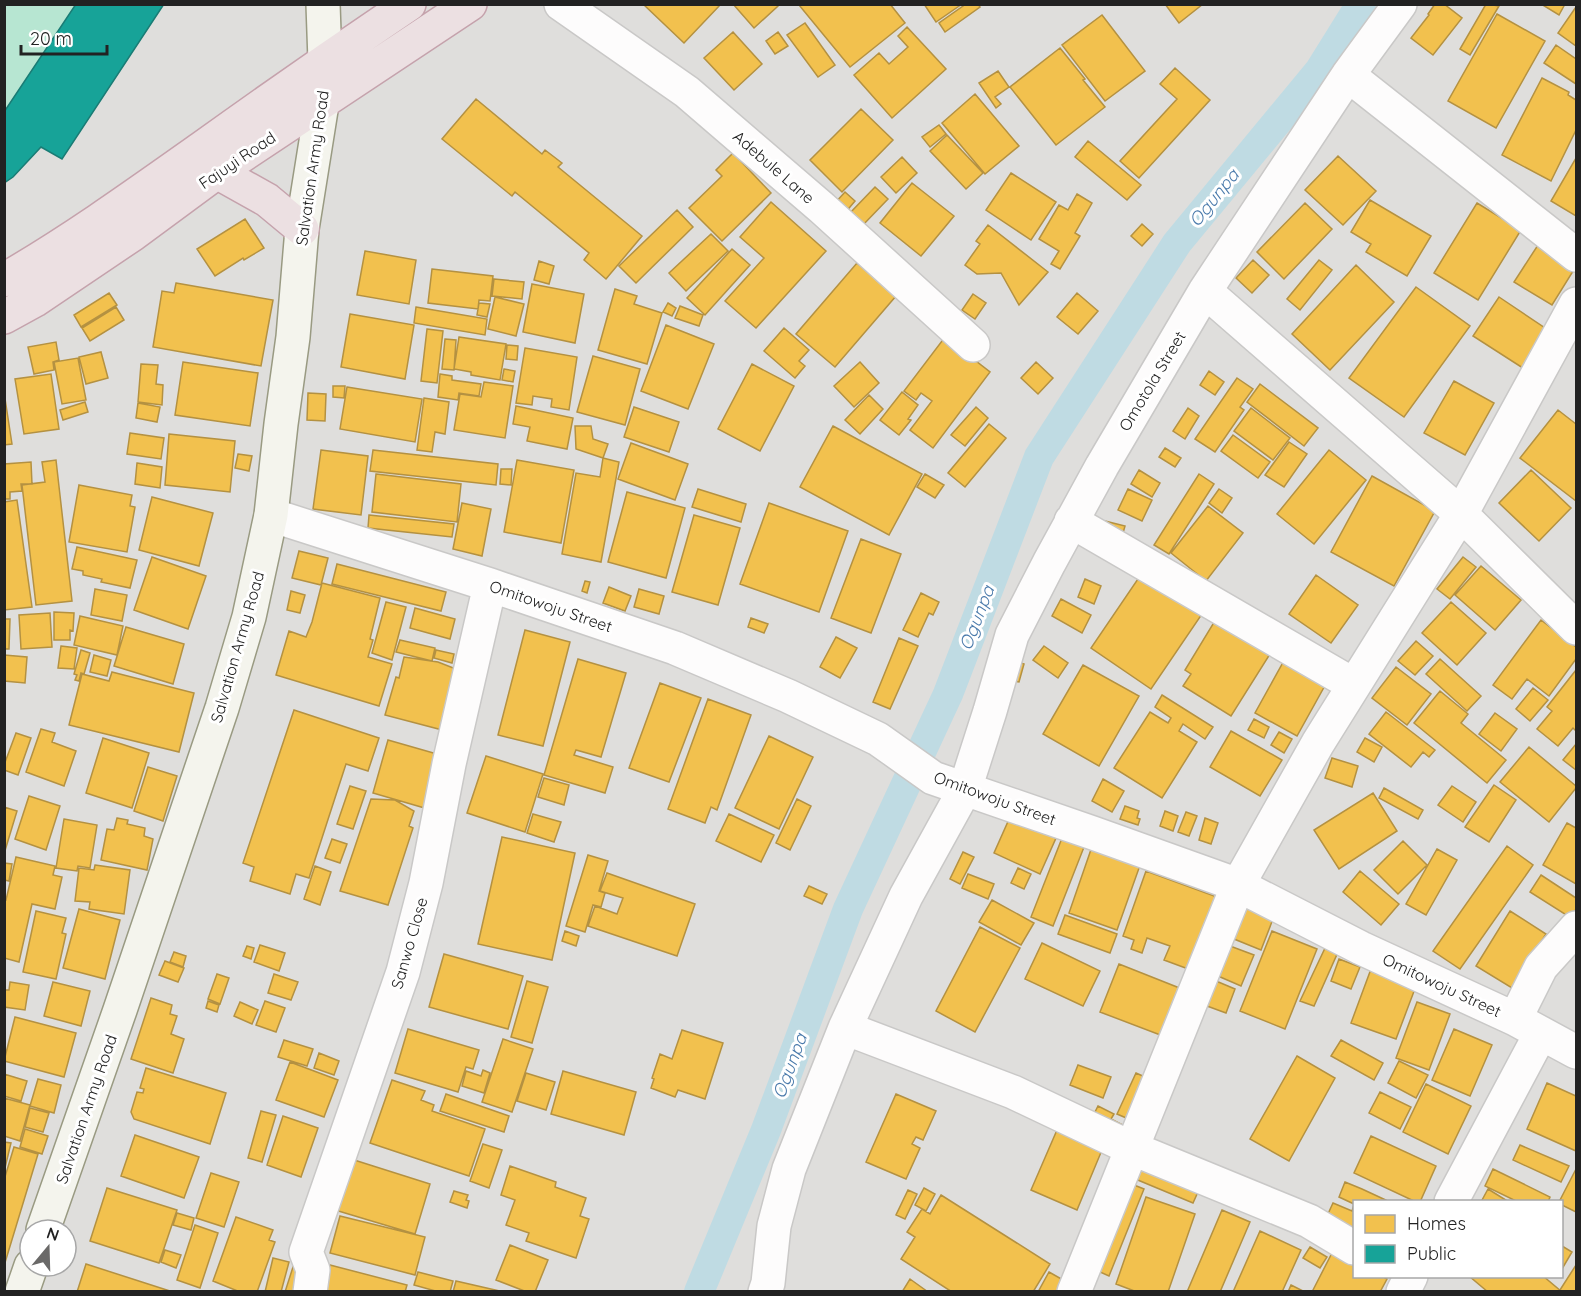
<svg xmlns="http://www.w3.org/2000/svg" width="1581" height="1296" viewBox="0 0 1581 1296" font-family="Quicksand,sans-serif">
<rect width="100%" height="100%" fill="#f0eeeb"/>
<path fill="#dfdedc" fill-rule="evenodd" d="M5,5H1576V1291L5,1292ZM1354,1202H1562V1276H1354ZM30,1230H66V1266H30Z"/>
<path fill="#b7e6d2" d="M5,5H164L62,159L41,147L13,177L5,183Z"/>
<path fill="#f2c14e" stroke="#b49141" stroke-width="1.5" d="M643,4H721L684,43Z
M733,4H777L778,6L754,28Z
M890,4L905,23L850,67L799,5Z
M924,4H962L936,22Z
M966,4H978L980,7L945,32L939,23Z
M1165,4H1203L1179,23Z
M1435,4H1444L1462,18L1433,55L1411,38L1429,15L1428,14Z
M1486,4L1499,6L1470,55L1460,49Z
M1541,4H1565L1559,15Z
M1576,7V46L1558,33Z
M1497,14L1545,41L1496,128L1448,101Z
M1102,15L1145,71L1105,101L1062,45Z
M805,23L835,65L818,77L787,35Z
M907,27L946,69L892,118L854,75L879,53L889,64L908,47L898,36Z
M733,32L762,64L734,90L704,58Z
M778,32L788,46L775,54L766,41Z
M1556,45L1576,59V84L1544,63Z
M1060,48L1085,79L1083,80L1105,107L1056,145L1010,87Z
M1175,68L1210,100L1139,178L1120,161L1177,99L1160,84Z
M998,71L1009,87L995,97L1001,104L996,108L979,83Z
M1542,78L1569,92L1568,95L1576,100V130L1551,181L1502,155Z
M975,94L1019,146L985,174L942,123Z
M476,99L542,154L545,150L562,163L558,167L642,236L606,279L584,260L589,253L515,192L512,196L442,139Z
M861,109L893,140L842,192L810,160Z
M939,125L946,134L930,147L922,137Z
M947,135L983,173L966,189L930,151Z
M1088,141L1141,185L1127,200L1075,157Z
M733,153L771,193L722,241L689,208L722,176L716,170Z
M1338,156L1376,191L1343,225L1305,190Z
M902,157L917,173L896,193L881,177Z
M1576,158V216L1551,201Z
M1011,173L1056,202L1031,240L986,210Z
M912,183L954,216L921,256L880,223Z
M875,187L888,199L862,226L849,214Z
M845,192L855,201L845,213L835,203Z
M1077,194L1092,203L1075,233L1080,236L1060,269L1051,264L1059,251L1039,239L1059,205L1068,210Z
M1370,200L1431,236L1407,276L1366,252L1371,244L1351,232Z
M771,202L826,251L756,328L725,301L764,258L740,237Z
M1305,203L1332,229L1284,279L1257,252Z
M1477,203L1521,230L1478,300L1434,273Z
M677,210L693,227L636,283L619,266Z
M245,219L264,248L244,260L243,258L215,276L197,249Z
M1142,224L1153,234L1142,246L1131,236Z
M988,225L1048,272L1019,305L1001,273L977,274L965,265L980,244L976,241Z
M711,234L728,251L686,291L669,273Z
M1538,245L1575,268L1552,305L1514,282Z
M732,249L750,265L705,315L687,298Z
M365,251L416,260L409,304L357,295Z
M1253,260L1269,275L1252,293L1236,278Z
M1319,260L1332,270L1300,310L1287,299Z
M539,261L554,266L549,284L534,280Z
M857,263L896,296L835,367L796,334Z
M1356,265L1394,302L1330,370L1292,334Z
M432,269L493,276L490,301L479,300L478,309L428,303Z
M494,279L524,282L522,299L492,296Z
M176,283L273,300L261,366L153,347L162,291L174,293Z
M532,284L584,294L575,343L523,332Z
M1416,287L1470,326L1404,417L1349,378Z
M615,289L637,296L634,304L662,313L647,364L598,350Z
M109,293L117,305L81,327L74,315Z
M1077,293L1098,311L1078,334L1057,317Z
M973,294L986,303L975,319L962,310Z
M495,297L524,304L516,336L488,329Z
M1499,297L1551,332L1526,370L1473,336Z
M479,303L490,304L487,317L477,315Z
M668,303L676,308L672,316L663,312Z
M680,306L703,315L699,326L675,318Z
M116,307L124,320L90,341L82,328Z
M416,307L487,319L485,335L414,323Z
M350,314L414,325L405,379L341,367Z
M666,325L714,344L688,409L641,391Z
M784,328L809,350L799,361L805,366L795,378L764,351Z
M427,329L443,331L437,383L421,381Z
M459,337L506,344L500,380L471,375V372L454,369Z
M945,337L990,372L933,448L910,430L932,401L921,393L916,400L904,391Z
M445,339L456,340L454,370L442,369Z
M56,342L59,360L53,362L54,370L34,374L28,347Z
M507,345L518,346L517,360L506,359Z
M525,348L577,357L569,410L551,407L552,399L533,396L532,405L516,403Z
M101,352L108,378L86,384L79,357Z
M593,356L640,369L625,425L577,412Z
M78,358L86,400L62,404L54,362Z
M183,362L258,373L250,426L175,415Z
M860,362L879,383L854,407L834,386Z
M1036,362L1053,378L1038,394L1021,378Z
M141,364L158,365L156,384L163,385L162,405L138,402Z
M752,364L794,386L760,451L718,429Z
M504,369L515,371L513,382L502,380Z
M1209,371L1224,382L1215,395L1200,385Z
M51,374L59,429L24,434L15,379Z
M440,374L452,376V380L481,384L479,396L459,393L458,400L438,397Z
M1237,378L1253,389L1240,407L1244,410L1215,452L1195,439Z
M1454,381L1494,403L1465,455L1424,433Z
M484,382L513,386L505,438L454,430L460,394L481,397Z
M1260,384L1318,428L1304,446L1247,402Z
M333,386H345L344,398L333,397Z
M347,387L422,399L415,442L340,429Z
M4,392L12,444L4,445Z
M902,392L918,405L908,419L911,420L899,435L880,420Z
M308,393L326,394L325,421L307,420Z
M869,395L883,409L860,434L845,420Z
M424,398L449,402L445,434L435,432L432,452L417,450Z
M85,402L88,412L63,420L60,410Z
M138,403L160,407L157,422L136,418Z
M516,406L573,418L567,449L527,441L530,427L513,424Z
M634,407L679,422L669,452L624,437Z
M976,407L988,418L965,446L951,435Z
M1188,408L1199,416L1185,439L1173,431Z
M1251,408L1290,438L1273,460L1234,431Z
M1558,410L1576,424V501L1520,458Z
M989,424L1006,438L965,487L948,473Z
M575,426H591L593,439L608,444L603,458L576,449Z
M833,426L922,474L889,535L800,487Z
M130,433L164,438L161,459L127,454Z
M169,434L235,441L230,492L165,485Z
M1233,435L1270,462L1258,478L1221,451Z
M1289,442L1307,454L1284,487L1265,475Z
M631,443L688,464L675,500L618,479Z
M1165,448L1181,458L1175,467L1159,457Z
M321,450L368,456L361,515L313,509Z
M373,450L498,464L496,485L370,471Z
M1329,450L1366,480L1314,544L1277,514Z
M238,454L252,456L249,471L235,468Z
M603,458L619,462L601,562L562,554L576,473L600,477Z
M56,460L72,601L36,605L22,485L45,482L42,462Z
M517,460L574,470L561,543L504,532Z
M31,462L32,484H21L22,491L10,492V499H4V464Z
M137,463L162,467L160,488L135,484Z
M501,469H512L511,485L500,484Z
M1139,470L1160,483L1152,497L1131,484Z
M1531,470L1571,508L1539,541L1499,503Z
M376,474L461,484L457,522L372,512Z
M925,474L944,485L935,498L917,487Z
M1199,474L1214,484L1169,554L1154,545Z
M1372,476L1435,511L1394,586L1331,552Z
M79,485L132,495L130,506L135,507L127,552L69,542Z
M698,489L746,504L741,522L692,507Z
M1128,489L1152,500L1142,521L1118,510Z
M1219,489L1232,498L1222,513L1209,503Z
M627,492L685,508L666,578L608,562Z
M152,497L213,513L199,566L139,550Z
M17,500L32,607L4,610V502Z
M462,503L491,509L482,556L453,549Z
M769,503L848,531L819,612L740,584Z
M1208,506L1243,533L1206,581L1171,553Z
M369,515L454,524L452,537L368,528Z
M694,515L740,528L718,605L672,592Z
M1105,521L1125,526L1121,540L1101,534Z
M861,539L901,554L871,633L831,618Z
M77,547L137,560L130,588L101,582L102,579L83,575V571L72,569Z
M299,551L328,558L321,585L292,578Z
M152,557L206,576L188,629L134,610Z
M1463,557L1476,567L1450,599L1437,589Z
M337,564L446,592L441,611L332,584Z
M1481,566L1521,600L1495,630L1455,595Z
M1142,573L1202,614L1151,689L1091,648Z
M1316,575L1358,605L1331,643L1289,614Z
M1085,579L1101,586L1094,604L1078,597Z
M585,581L590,582L587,593L582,591Z
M322,583L380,598L370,639L373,640L368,657L392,664L379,706L276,675L289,631L306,637L312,622Z
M609,587L631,596L625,611L603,603Z
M95,589L127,595L122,621L91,615Z
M639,589L664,596L659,614L634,607Z
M291,591L305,595L300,613L287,610Z
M921,593L939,602L933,615L929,613L918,637L903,630Z
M1061,599L1091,615L1082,633L1052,616Z
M386,602L406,607L392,660L372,653Z
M1451,602L1486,633L1457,665L1422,633Z
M415,608L455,619L450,639L410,628Z
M54,612L74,613L73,631L70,630V640H54Z
M50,613L52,647L21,649L19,615Z
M80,616L123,626L117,655L74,645Z
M751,618L768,624L764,633L748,627Z
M4,619H10L9,649H4Z
M1216,619L1270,654L1231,716L1183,686L1191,674L1185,670Z
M1541,620L1576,647V659L1549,696L1527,679L1512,699L1493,685Z
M126,627L184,644L173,684L114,666Z
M525,630L570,642L543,746L498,735Z
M836,637L857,648L840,678L820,667Z
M899,638L918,646L890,709L873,702Z
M400,640L435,648L432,661L396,652Z
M1416,641L1433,656L1415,675L1398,661Z
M61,646L77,648L74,669L58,668Z
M1044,646L1068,663L1058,678L1033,660Z
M81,650L90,653L84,674L81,673L79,681L75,680L77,675L74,674Z
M436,650L454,654L452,663L434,658Z
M4,655L27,657L25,683L4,681Z
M94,655L111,660L107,676L90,672Z
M404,657L438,662L466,673L450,732L385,715L396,677L399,678Z
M1286,657L1328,680L1297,736L1255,713Z
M578,659L626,673L601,757L576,750L574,755L613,767L605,793L544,775Z
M1440,659L1481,696L1467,711L1426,674Z
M1015,661L1024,664L1019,682L1009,680Z
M1083,665L1139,696L1099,766L1043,734Z
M1396,667L1431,694L1407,725L1372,698Z
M1576,670V731L1573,728L1558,746L1537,729L1552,711L1547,707Z
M112,672L194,693L179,752L69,725L82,674L109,681Z
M660,683L701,698L669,782L629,768Z
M1533,688L1548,700L1530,721L1516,709Z
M1440,691L1468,714L1461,723L1506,760L1487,783L1414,723Z
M1162,695L1213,727L1205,739L1183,724L1179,731L1197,742L1162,798L1114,768L1150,712L1168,723L1171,718L1155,707Z
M708,699L751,715L717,810L711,807L705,823L668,809Z
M294,710L379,738L368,771L346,764L309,878L296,874L290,894L250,881L254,867L243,863Z
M1386,712L1435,750L1429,757L1423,752L1411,767L1369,734Z
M1495,713L1517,729L1501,751L1479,734Z
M1254,719L1269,727L1264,738L1248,730Z
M41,729L55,733L52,742L76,751L64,786L26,772Z
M1231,731L1282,760L1260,796L1210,767Z
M1279,732L1292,739L1284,753L1271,745Z
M16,733L31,738L18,775L4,770V765Z
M769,736L813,757L779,829L735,808Z
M103,738L149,753L132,808L86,793Z
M1365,738L1382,747L1374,762L1357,752Z
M388,740L444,756L428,809L373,793Z
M1576,744V770L1563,760Z
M1529,747L1576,786V788L1549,822L1500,782Z
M486,756L543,774L525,832L467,813Z
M1332,758L1358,766L1352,787L1325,778Z
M148,767L177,776L163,821L134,811Z
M544,778L569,785L564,805L538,797Z
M1103,779L1124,791L1112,812L1092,801Z
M1494,785L1516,800L1489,842L1465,827Z
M350,786L366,791L353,829L337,824Z
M1452,786L1476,802L1463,822L1438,805Z
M1384,788L1423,810L1418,819L1379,798Z
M1373,793L1397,831L1339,869L1314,830Z
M29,796L60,806L46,850L15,839Z
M371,799L395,800L414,811L409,826L413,828L388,905L340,891Z
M797,799L811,806L790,850L776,843Z
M1125,806L1139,811L1137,818L1140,819L1138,825L1120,819Z
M4,807L17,811L4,854Z
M1165,811L1178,816L1173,831L1160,826Z
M1186,812L1197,816L1189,836L1178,832Z
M533,814L561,822L554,842L527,833Z
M729,814L774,835L761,862L716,841Z
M1010,817L1056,838L1040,874L994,853Z
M117,818L128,820L127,824L145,828L144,836L153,839L147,870L101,860L107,829L114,830Z
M1205,818L1218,823L1211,844L1199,840Z
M64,819L97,825L90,868L78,866L77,871L56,868Z
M1567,823L1576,828V884L1543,865Z
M1064,833L1086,842L1053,926L1031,917Z
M502,837L575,853L552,960L478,944Z
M1095,838L1144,854L1117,930L1069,913Z
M332,839L347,844L340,863L325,858Z
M1403,841L1427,865L1398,894L1374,870Z
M1507,846L1533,865L1460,969L1433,951Z
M1437,849L1457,860L1426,915L1406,904Z
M963,852L974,857L960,884L950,879Z
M588,855L608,861L599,891L605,893L601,907L593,905L585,932L566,926Z
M16,857L55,866L53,875L62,877L55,909L32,904L19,962L4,958V899L6,900Z
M4,863L12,864L9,881L4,880Z
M95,865L130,870L124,914L89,909L90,902L75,901L79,868L94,870Z
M315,866L331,872L320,905L304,899Z
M1018,868L1031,874L1024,889L1011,883Z
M1146,871L1217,897L1191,970L1164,960L1170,946L1147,938L1142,953L1131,949L1134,940L1123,936Z
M1360,871L1399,904L1381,925L1343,892Z
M607,873L695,904L677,956L588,926L595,906L617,914L623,898L600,891Z
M968,874L994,884L988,899L962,888Z
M1541,875L1576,898V909L1571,918L1530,892Z
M809,886L827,894L822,904L804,896Z
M992,900L1034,923L1021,945L979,922Z
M1246,908L1273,919L1261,950L1234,939Z
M79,909L120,920L105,979L63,968Z
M36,911L66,918L62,933L66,934L56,979L23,972Z
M1510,911L1546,934L1512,988L1476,966Z
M1065,915L1117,934L1110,953L1058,934Z
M980,927L1020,948L975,1032L936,1011Z
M565,931L579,936L576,946L562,941Z
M1272,931L1317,949L1285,1029L1240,1011Z
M1042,943L1100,971L1083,1006L1025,979Z
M260,945L285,953L279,971L254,962Z
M247,946L254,948L251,959L243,956Z
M1230,946L1254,955L1241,986L1218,976Z
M1326,946L1338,952L1314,1006L1300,1001Z
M174,952L186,956L183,967L170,962Z
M444,954L523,976L508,1029L429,1007Z
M1339,959L1360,967L1351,989L1331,981Z
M165,961L184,968L178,982L159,975Z
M1119,964L1182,989L1163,1036L1100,1012Z
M1371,969L1416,986L1396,1039L1351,1023Z
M217,974L229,978L220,1004L208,999Z
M274,974L298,982L291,1000L268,993Z
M527,981L548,987L532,1043L511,1037Z
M1216,981L1235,989L1226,1013L1207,1006Z
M10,982L29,985L25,1010L4,1007V990H9Z
M53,982L90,991L81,1026L44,1016Z
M151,998L172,1005L170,1014L177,1016L171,1034L184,1039L173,1073L131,1059Z
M208,1001L219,1005L217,1012L206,1008Z
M265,1001L285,1008L276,1032L256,1025Z
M240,1002L258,1010L252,1024L234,1016Z
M1417,1002L1450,1014L1429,1070L1396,1058Z
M15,1017L76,1033L64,1077L4,1061Z
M408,1029L479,1050L473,1069L466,1067L458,1092L395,1073Z
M1454,1029L1492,1045L1470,1096L1432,1080Z
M682,1030L723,1043L705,1099L678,1090L675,1097L651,1088L654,1079L652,1078L660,1054L672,1059Z
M503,1039L533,1049L512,1112L482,1102Z
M284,1040L313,1049L307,1066L278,1057Z
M1341,1040L1383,1063L1374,1080L1331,1056Z
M319,1053L339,1061L334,1075L314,1068Z
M1297,1056L1335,1078L1289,1161L1250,1139Z
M1399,1061L1428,1075L1416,1098L1388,1083Z
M290,1062L338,1080L324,1117L276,1100Z
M1078,1065L1111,1077L1103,1098L1070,1085Z
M146,1068L226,1093L210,1144L134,1119L131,1112L137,1092L143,1093L144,1089L140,1088Z
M483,1070L490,1073L484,1093L462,1086L466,1071L481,1076Z
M563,1071L636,1092L624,1135L551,1114Z
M526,1073L555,1082L546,1110L517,1101Z
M1136,1073L1156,1082L1138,1123L1117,1114Z
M4,1074L27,1081L21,1101L4,1096Z
M38,1079L61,1085L54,1113L30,1106Z
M392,1080L425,1091L421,1100L434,1105L432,1111L485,1129L469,1176L370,1143Z
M1547,1083L1576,1096V1151L1527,1129Z
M1426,1084L1471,1106L1448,1154L1403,1132Z
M1380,1092L1411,1107L1400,1129L1369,1113Z
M446,1094L509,1116L504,1132L440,1111Z
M896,1094L936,1111L923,1140L916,1137L912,1144L920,1148L906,1179L866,1162Z
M4,1098L30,1105L20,1141L4,1136Z
M1098,1106L1114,1114L1111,1119L1134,1131L1090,1122Z
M30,1108L49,1113L43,1132L25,1127Z
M261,1111L276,1115L262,1162L248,1158Z
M283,1116L318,1128L301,1177L267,1165Z
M25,1129L48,1136L42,1154L20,1147Z
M1057,1130L1102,1150L1077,1210L1031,1190Z
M135,1135L199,1157L184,1198L121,1176Z
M1371,1136L1436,1166L1420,1202H1416L1354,1173Z
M4,1142L11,1143L4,1172Z
M483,1144L502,1150L489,1188L470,1181Z
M1520,1145L1569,1166L1561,1182L1513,1160Z
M14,1147L38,1154L4,1266V1180Z
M1141,1158L1202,1183L1193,1203L1133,1178Z
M351,1159L430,1184L415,1234L335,1210Z
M510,1166L556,1182L555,1187L586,1198L580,1216L589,1219L576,1258L526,1241L529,1233L506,1225L515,1200L501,1195Z
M1493,1169L1550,1197L1548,1202H1518L1485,1186Z
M1576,1169V1212L1562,1205V1202H1559Z
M211,1173L239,1182L224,1227L196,1218Z
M1124,1181L1144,1189L1109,1276L1089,1267Z
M1345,1182L1362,1189L1390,1202H1354V1204L1339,1197Z
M107,1188L177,1210L159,1263L90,1241Z
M924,1188L935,1194L926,1211L915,1205Z
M1488,1189L1509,1202H1481Z
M908,1190L917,1194L905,1219L896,1215Z
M454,1191L468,1195L466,1200L469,1201L467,1208L450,1202Z
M941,1195L1050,1264L1033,1292H952L901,1259L915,1237L907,1232L922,1209L930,1214Z
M1146,1197L1195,1214L1168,1292H1137L1116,1284Z
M1333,1203L1352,1211L1354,1205V1235L1343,1230L1346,1224L1327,1216Z
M1222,1210L1250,1222L1220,1292H1187Z
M177,1213L194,1218L191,1230L173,1225Z
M340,1216L425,1237L415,1275L330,1253Z
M236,1217L273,1230L269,1240L275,1242L257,1292H240L213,1281Z
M195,1225L218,1233L200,1288L177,1280Z
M1260,1231L1301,1250L1282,1292H1233Z
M510,1245L548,1260L535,1292H527L496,1280Z
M1562,1246L1572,1252L1562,1269Z
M1310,1247L1327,1257L1320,1268L1303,1258Z
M165,1250L181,1255L176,1268L161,1262Z
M1333,1251L1354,1262V1276H1382L1387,1279L1380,1292H1312Z
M273,1258L289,1262L281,1292H265Z
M86,1264L173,1292H77Z
M330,1265L407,1285L405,1292H323Z
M1576,1265V1292H1562L1560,1290Z
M293,1267L309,1273L303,1292H285Z
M418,1272L453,1281L450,1292H439L414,1285Z
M1049,1272L1065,1281L1059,1292H1038Z
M1469,1276H1543L1562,1292H1488Z
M910,1279L928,1292H902Z
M456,1281L504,1292H453Z
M1291,1285L1303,1291V1292H1288Z"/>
<path fill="#17a398" stroke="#1a7c75" stroke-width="1.5" d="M76,4H164L62,159L41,147L13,177L4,183V112Z"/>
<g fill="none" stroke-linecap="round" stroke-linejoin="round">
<path stroke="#bfdbe3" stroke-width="30" d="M699,1292L766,1130L848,909L948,694L1039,457L1177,243L1320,70L1361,4"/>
<defs>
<path id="street" d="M561,4L687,92L822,208L973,345
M1348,75L1576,255
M1205,291L1461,514L1576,628
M271,515L490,585L675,648L788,696L878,739L933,778L1093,833L1238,885L1361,948L1515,1019L1576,1052
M1071,521L1354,685
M1515,1019L1541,967L1576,928
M845,1028L1013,1092L1131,1148L1309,1221L1354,1248
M1451,1202L1541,1033
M310,1292L313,1270L306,1252L403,972L426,883L449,764L490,585
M765,1292L768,1283L774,1226L789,1169L845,1028L906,896L965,789L990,711L1012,635L1049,563L1102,466L1205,291L1348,75L1400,4
M1074,1292L1238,885L1318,743L1461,514L1576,304
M1403,1292L1411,1276"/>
<path id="secondary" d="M43,1230L120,1010L222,708L249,617L271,515L281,424L293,337L302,229L322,104L325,61L323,4
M22,1292L31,1266"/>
<path id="highway" d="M217,172L267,200L302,229
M4,280C73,240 137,194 202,148C270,99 339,51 409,4
M4,317L35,300L133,234L217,172L470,4"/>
</defs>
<use href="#street" stroke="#c9c8c7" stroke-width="36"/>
<use href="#secondary" stroke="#999a82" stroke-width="36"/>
<use href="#highway" stroke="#c5a2ac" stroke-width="36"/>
<use href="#street" stroke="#fdfcfc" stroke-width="33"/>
<use href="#secondary" stroke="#f4f4ed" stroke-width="33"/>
<use href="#highway" stroke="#ece0e2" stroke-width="33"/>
</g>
<g text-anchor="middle" stroke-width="6" stroke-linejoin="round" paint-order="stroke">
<g font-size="16" fill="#222" stroke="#fff">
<text transform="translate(237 160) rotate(-34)" y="6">Fajuyi Road</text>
<text transform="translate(774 167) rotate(41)" y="6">Adebule Lane</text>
<text transform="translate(312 168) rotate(-82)" y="6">Salvation Army Road</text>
<text transform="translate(1152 381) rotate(-59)" y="6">Omotola Street</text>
<text transform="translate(551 606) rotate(19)" y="6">Omitowoju Street</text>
<text transform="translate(237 647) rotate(-74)" y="6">Salvation Army Road</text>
<text transform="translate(995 798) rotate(20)" y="6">Omitowoju Street</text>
<text transform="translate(409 943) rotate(-74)" y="6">Sanwo Close</text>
<text transform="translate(1442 985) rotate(25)" y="6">Omitowoju Street</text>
<text transform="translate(86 1109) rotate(-71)" y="6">Salvation Army Road</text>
</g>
<g font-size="18" font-style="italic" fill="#4a7aab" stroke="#fff">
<text transform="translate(1214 198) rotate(-51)" y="6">Ogunpa</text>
<text transform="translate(977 618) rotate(-69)" y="6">Ogunpa</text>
<text transform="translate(790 1066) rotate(-70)" y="6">Ogunpa</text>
</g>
</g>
<rect width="1581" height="1296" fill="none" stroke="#222222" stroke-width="12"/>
<rect x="1353" y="1200" width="210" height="78" fill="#ffffff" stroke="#a7a7a7" stroke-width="1.5"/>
<rect x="1365" y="1215" width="30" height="18" fill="#f2c14e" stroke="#a7a7a7" stroke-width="1.5"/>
<text x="1407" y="1230" font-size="18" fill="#222222">Homes</text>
<rect x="1365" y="1245" width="30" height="18" fill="#17a398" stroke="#a7a7a7" stroke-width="1.5"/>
<text x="1407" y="1260" font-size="18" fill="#222222">Public</text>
<g transform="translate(48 1248) rotate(19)"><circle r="28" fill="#ffffff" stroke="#a7a7a7" stroke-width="1.5"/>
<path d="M0-4.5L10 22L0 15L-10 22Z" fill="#6a6968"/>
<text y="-9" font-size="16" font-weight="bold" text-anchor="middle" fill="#222222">N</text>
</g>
<path d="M21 45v9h86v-9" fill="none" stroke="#222222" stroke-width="3"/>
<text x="30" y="45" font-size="18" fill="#222222" stroke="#ffffff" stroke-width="4.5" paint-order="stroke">20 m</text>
</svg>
